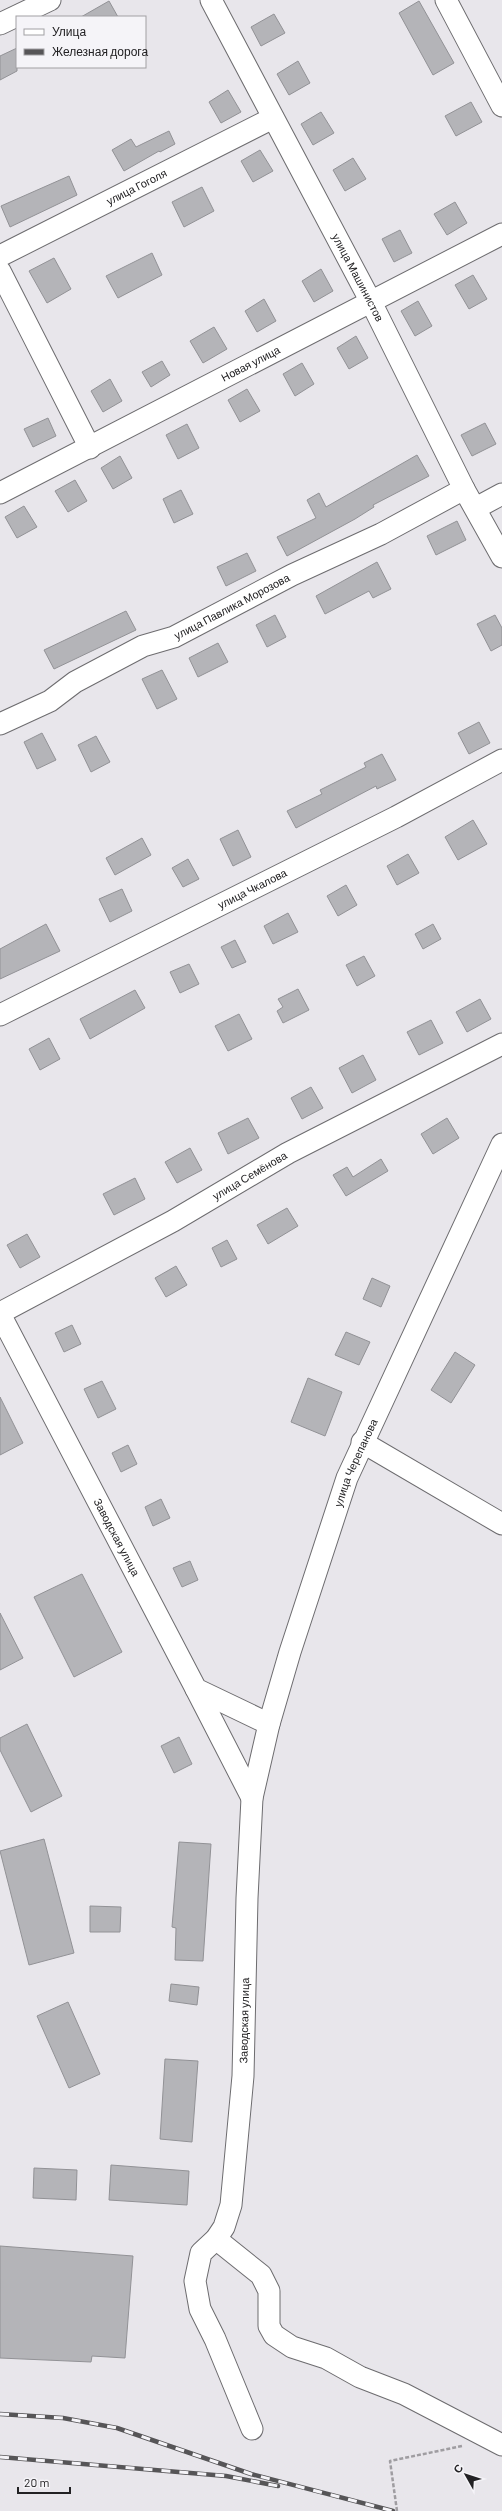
<svg xmlns="http://www.w3.org/2000/svg" width="502" height="2511" viewBox="0 0 502 2511" font-family="Barlow,sans-serif">
<rect width="100%" height="100%" fill="#e8e6eb"/>
<path fill="#b4b4b8" stroke="#929296" d="M109,1L118,17H81Z
M419,1L454,63L433,75L399,13Z
M274,14L285,33L261,46L251,27Z
M17,48V71L0,80V56Z
M298,61L310,83L289,95L277,74Z
M228,90L241,112L221,123L209,102Z
M471,102L482,122L456,136L445,116Z
M321,112L334,133L313,145L301,124Z
M169,131L175,144L160,152L159,151L124,171L112,150L131,139L136,147Z
M260,150L273,171L253,182L241,161Z
M353,158L366,179L345,191L333,170Z
M69,176L77,195L10,227L1,206Z
M202,187L214,211L184,227L172,202Z
M455,202L467,223L447,235L434,214Z
M400,230L412,253L394,262L382,239Z
M152,253L162,275L118,298L106,276Z
M54,258L71,289L47,303L29,271Z
M321,269L333,291L314,302L302,281Z
M473,275L487,299L469,309L455,285Z
M264,299L276,321L257,332L245,311Z
M418,301L432,326L415,336L401,311Z
M214,327L227,349L203,363L190,341Z
M356,336L368,358L349,369L337,348Z
M162,361L170,375L151,387L142,372Z
M302,363L314,384L295,396L283,374Z
M110,379L122,401L103,412L91,391Z
M247,389L260,411L240,422L228,400Z
M48,418L56,436L33,447L24,429Z
M485,423L496,444L472,456L461,435Z
M187,424L199,448L178,459L166,435Z
M417,455L429,476L373,505L374,507L355,519L287,556L277,537L316,518L307,500L319,493L326,507Z
M120,456L132,478L113,489L101,468Z
M75,480L87,501L68,512L55,491Z
M181,490L193,514L174,523L163,499Z
M24,506L37,527L17,538L5,517Z
M457,521L466,540L436,555L427,536Z
M247,553L256,571L226,586L217,567Z
M377,562L391,589L373,598L369,591L325,614L316,596Z
M126,611L136,630L54,669L44,650Z
M275,615L286,637L267,647L256,625Z
M495,615L502,628V645L491,651L477,624Z
M218,643L228,662L198,677L189,658Z
M162,670L177,699L157,709L142,679Z
M479,722L490,743L469,754L458,733Z
M42,733L56,760L37,769L24,742Z
M96,736L110,762L91,772L78,745Z
M382,754L396,780L377,789L376,786L296,828L287,811L322,794L320,790L366,767L364,763Z
M473,820L487,844L458,860L445,837Z
M238,830L251,857L233,866L220,839Z
M142,838L151,855L115,875L106,858Z
M408,854L419,873L397,885L387,866Z
M188,859L199,879L183,887L172,868Z
M346,885L357,905L338,916L327,896Z
M122,889L132,911L110,922L99,899Z
M288,913L298,932L273,944L264,926Z
M46,924L60,951L0,979V949Z
M433,924L441,939L423,949L415,934Z
M235,940L246,962L232,968L221,947Z
M364,956L375,976L357,986L346,965Z
M189,964L199,984L180,993L170,972Z
M298,989L309,1010L283,1023L277,1011L283,1007L278,999Z
M135,990L145,1008L90,1039L80,1019Z
M480,999L491,1019L467,1032L456,1012Z
M239,1014L252,1039L228,1051L215,1026Z
M431,1020L443,1043L419,1055L407,1032Z
M49,1038L60,1059L40,1070L29,1049Z
M363,1055L376,1080L352,1093L339,1068Z
M311,1087L323,1108L302,1119L291,1098Z
M248,1118L259,1138L228,1154L218,1133Z
M447,1118L459,1138L433,1154L421,1134Z
M190,1148L202,1170L177,1183L165,1162Z
M381,1159L388,1171L346,1196L333,1175L347,1167L353,1177Z
M135,1178L145,1199L114,1215L103,1194Z
M287,1208L298,1226L268,1244L257,1225Z
M27,1234L40,1257L20,1268L7,1245Z
M227,1240L237,1259L221,1267L212,1248Z
M176,1266L187,1285L166,1297L155,1278Z
M372,1278L390,1286L381,1307L363,1299Z
M72,1325L81,1344L64,1352L55,1333Z
M346,1332L370,1342L359,1365L335,1355Z
M455,1352L475,1365L451,1403L431,1390Z
M308,1378L342,1392L325,1436L291,1422Z
M102,1381L116,1409L98,1418L84,1389Z
M0,1397L23,1443L0,1455Z
M128,1445L137,1464L121,1472L112,1453Z
M161,1499L170,1518L153,1526L145,1507Z
M190,1561L198,1580L182,1587L173,1568Z
M82,1574L122,1652L74,1677L34,1597Z
M0,1613L23,1658L0,1670Z
M27,1724L62,1796L31,1812L0,1750V1738Z
M179,1737L192,1764L174,1773L161,1746Z
M44,1839L74,1953L29,1965L0,1851Z
M179,1842L211,1844L203,1961L175,1960L176,1928L172,1927Z
M90,1906L121,1907L120,1932H90Z
M171,1984L199,1987L197,2005L169,2001Z
M68,2002L100,2074L69,2088L37,2016Z
M165,2059L198,2061L192,2142L160,2139Z
M111,2165L189,2171L187,2205L109,2200Z
M34,2168L77,2170L76,2200L33,2198Z
M0,2246L133,2256L125,2358L92,2356L91,2362L0,2358Z"/>
<g fill="none" stroke-linecap="round" stroke-linejoin="round">
<defs>
<g id="minor">
<path id="s1" d="M211,0L371,302L464,489L502,557"/>
<path d="M446,0L502,106"/>
<path d="M0,24L50,0"/>
<path id="s2" d="M0,256L273,118"/>
<path d="M0,271L90,448"/>
<path id="s3" d="M0,493L502,234"/>
<path d="M476,508L502,494"/>
<path id="s4" d="M0,724L50,701L75,682L143,646L174,637L292,575L381,534L464,489"/>
<path id="s5" d="M0,1015L396,817L502,760"/>
<path id="s6" d="M0,1313L173,1221L288,1153L502,1044"/>
<path id="s7" d="M0,1314L196,1689L269,1724"/>
<path d="M362,1442L502,1524"/>
<path d="M196,1689L252,1798"/>
<path d="M216,2239L261,2275L269,2291V2326L274,2335L292,2347L326,2358L360,2377L404,2394L502,2445"/>
<path id="s8" d="M252,2429L215,2339L200,2309L195,2281L201,2253L216,2239L224,2227L231,2205L243,2076L247,1898L252,1798L269,1724L290,1652L347,1478L502,1144"/>
</g>
</defs>
<use href="#minor" stroke="#6d6c6f" stroke-width="23"/>
<path stroke="#9f9da1" stroke-width="2.5" stroke-dasharray="4 2" stroke-linecap="butt" d="M397,2511L390,2461L462,2446"/>
<use href="#minor" stroke="#fff" stroke-width="21"/>
<defs>
<path id="rail" d="M0,2414L63,2418L117,2428L251,2474L393,2511
M0,2457L226,2476L278,2486"/>
</defs>
<use href="#rail" stroke="#565557" stroke-width="4.5"/>
<use href="#rail" stroke="#f5f4f8" stroke-width="3" stroke-dasharray="9" stroke-linecap="butt"/>
</g>
<g text-anchor="middle" stroke-width="4" stroke-linejoin="round" paint-order="stroke">
<g font-size="11" fill="#222123" stroke="#f5f4f8">
<text dy="4" stroke="none"><textPath href="#s2" startOffset="153">улица Гоголя</textPath></text>
<text dy="4" stroke="none"><textPath href="#s1" startOffset="314">улица Машинистов</textPath></text>
<text dy="4" stroke="none"><textPath href="#s3" startOffset="282">Новая улица</textPath></text>
<text dy="4" stroke="none"><textPath href="#s4" startOffset="261">улица Павлика Морозова</textPath></text>
<text dy="4" stroke="none"><textPath href="#s5" startOffset="282">улица Чкалова</textPath></text>
<text dy="4" stroke="none"><textPath href="#s6" startOffset="285">улица Семёнова</textPath></text>
<text dy="4" stroke="none"><textPath href="#s8" startOffset="1005">улица Черепанова</textPath></text>
<text dy="4" stroke="none"><textPath href="#s7" startOffset="252">Заводская улица</textPath></text>
<text dy="4" stroke="none"><textPath href="#s8" startOffset="431">Заводская улица</textPath></text>
</g>
</g>
<rect x="16" y="16" width="130" height="52" fill="#f5f4f8" stroke="#a1a0a3"/>
<rect x="24" y="29" width="20" height="6" fill="#ffffff" stroke="#a1a0a3"/>
<text x="52" y="36" font-size="12" fill="#222123">Улица</text>
<rect x="24" y="49" width="20" height="6" fill="#565557" stroke="#a1a0a3"/>
<text x="52" y="56" font-size="12" fill="#222123">Железная дорога</text>
<g transform="translate(466 2475) rotate(309)" stroke="#f5f4f8" stroke-width="3" paint-order="stroke">
<path d="M0-3L7 15L0 10L-7 15Z" fill="#222123"/>
<text y="-6" font-size="11" font-weight="bold" text-anchor="middle" fill="#222123">С</text>
</g>
<path d="M18 2487v6h52v-6" fill="none" stroke="#222123" stroke-width="2"/>
<text x="24" y="2487" font-size="12" fill="#222123" stroke="#f5f4f8" stroke-width="3" paint-order="stroke">20 m</text>
</svg>
